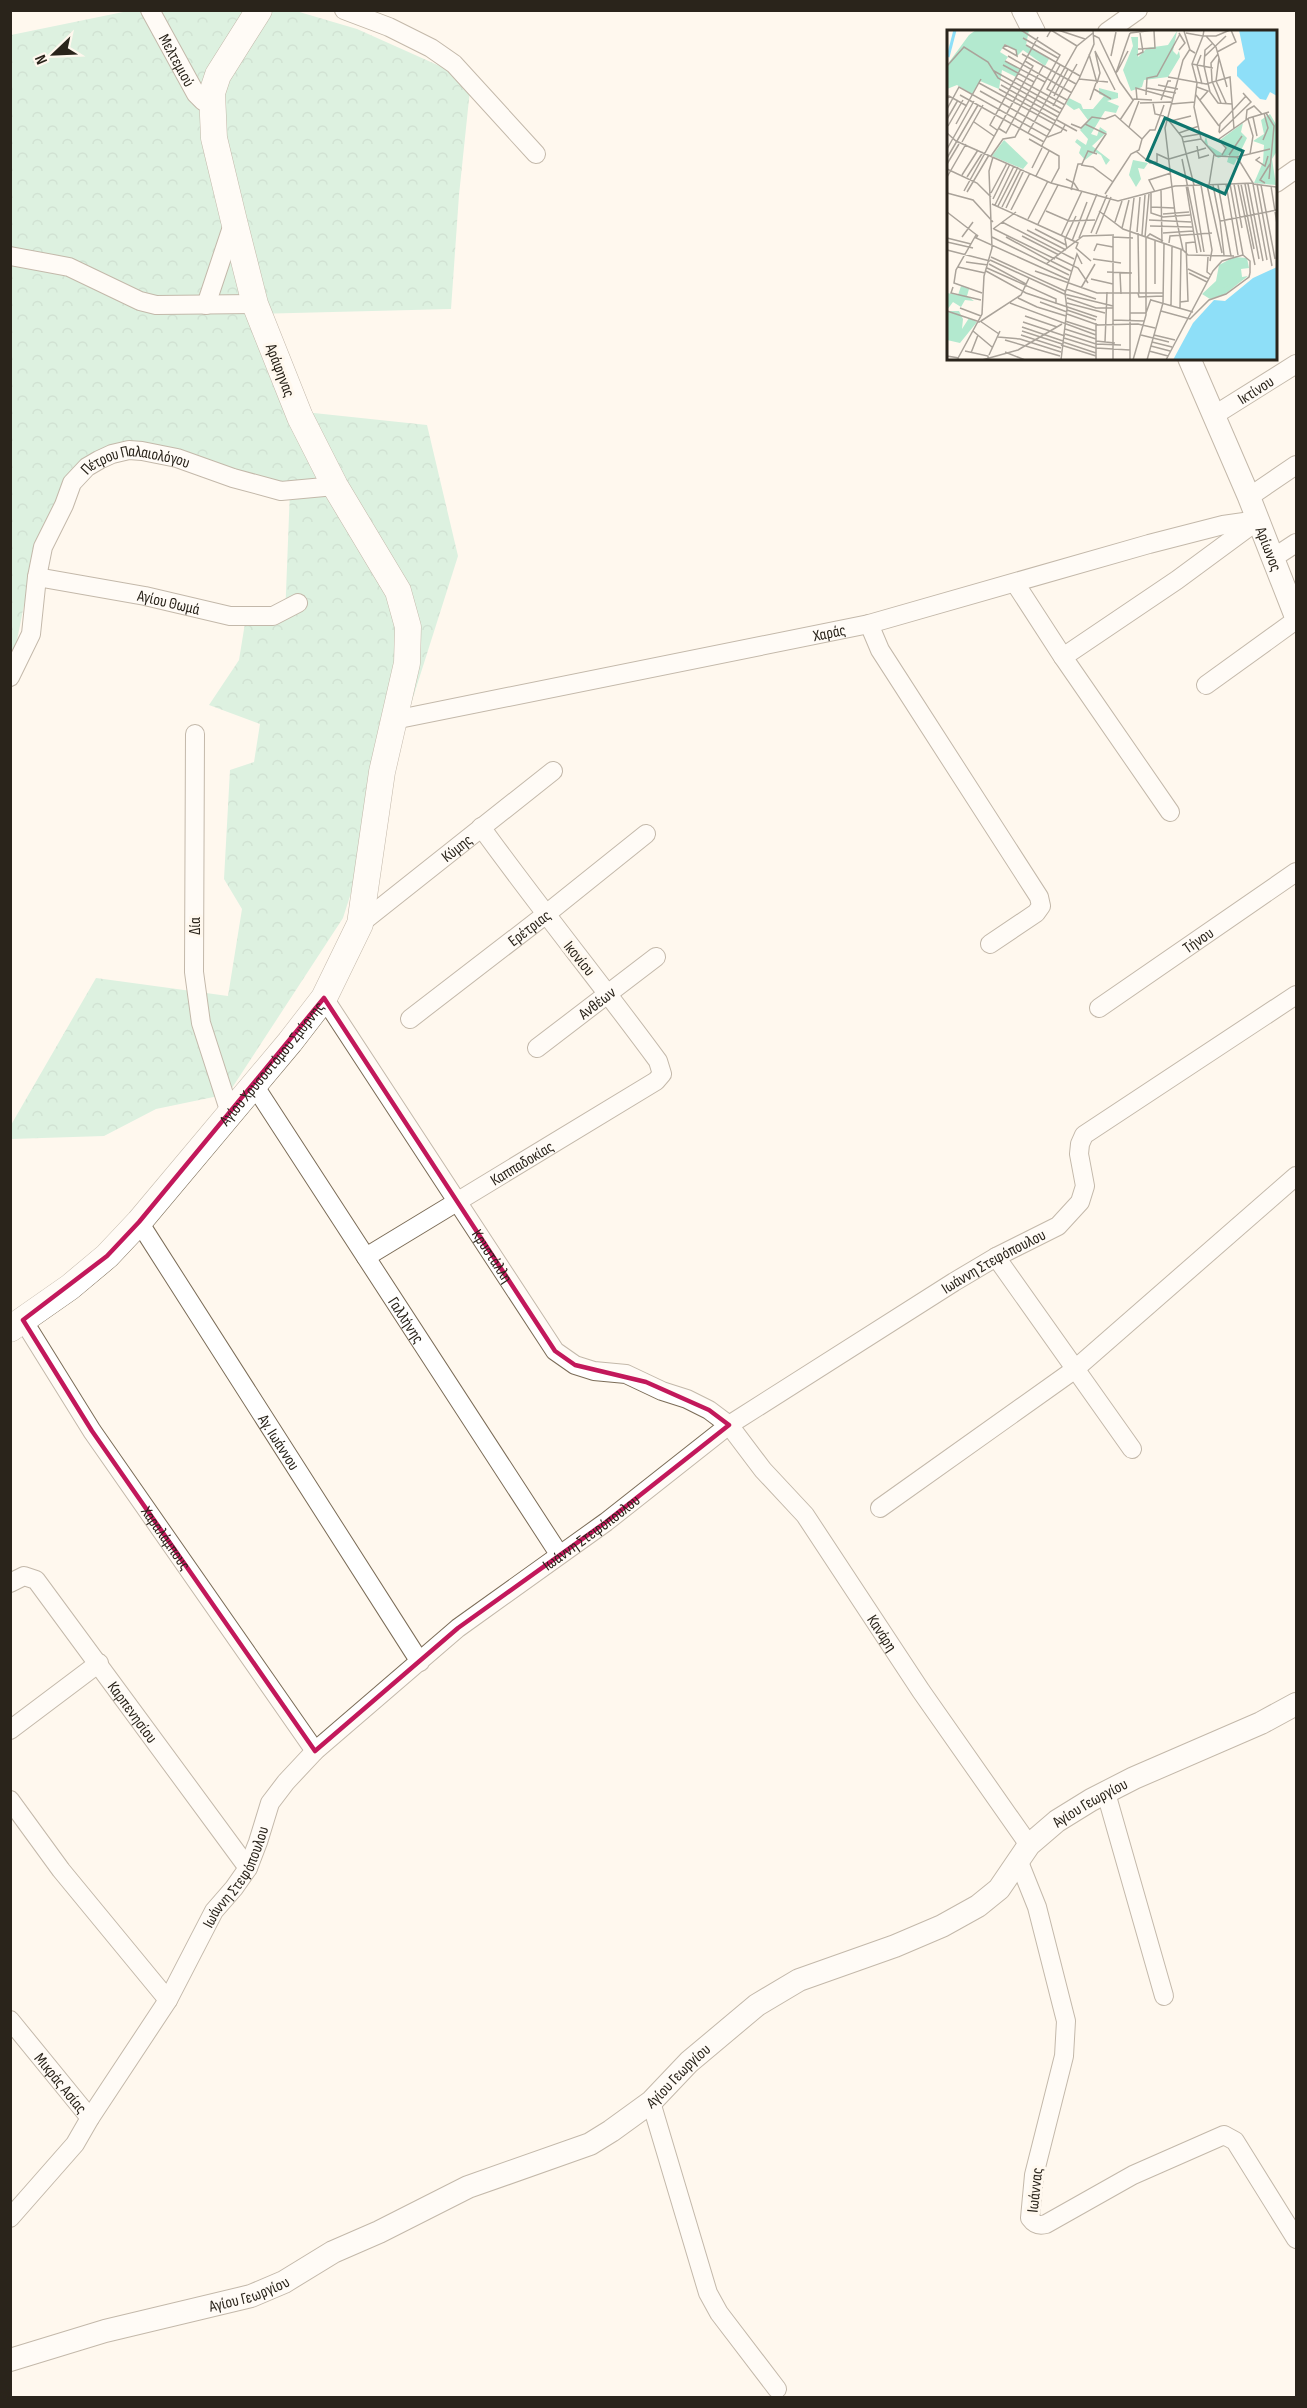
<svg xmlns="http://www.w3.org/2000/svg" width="1307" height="2408" viewBox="0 0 1307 2408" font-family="'Sofia Sans Condensed',sans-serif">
<defs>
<pattern id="forest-crowns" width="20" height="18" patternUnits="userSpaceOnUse" patternTransform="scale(1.5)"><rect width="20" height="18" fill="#b3e9cf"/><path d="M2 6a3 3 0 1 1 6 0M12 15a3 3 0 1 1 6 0" fill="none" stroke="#9ac8b1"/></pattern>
</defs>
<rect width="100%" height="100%" fill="#fff8ee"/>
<path fill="url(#forest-crowns)" d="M128,11H296L357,29L471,80L459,195L451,309L249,314L295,411L427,425L458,556L343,918L228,1094L156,1109L104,1136L11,1139V1125L96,978L228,996L242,909L224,879L230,770L254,762L260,724L209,705L239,660L245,623L285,618L290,490L124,442C110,451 87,461 76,472C37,513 27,596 15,650L11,656V35Z"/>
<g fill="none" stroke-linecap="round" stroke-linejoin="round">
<defs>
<g id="minor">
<path id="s1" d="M150,10L196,94L203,101L211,105"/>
<path d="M344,10L389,27L431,48L454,64L536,154"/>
<path d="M1107,32L1138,10"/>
<path d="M1276,183L1296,169"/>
<path d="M10,256L69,267L140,301L156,305L255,304"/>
<path d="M206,305L234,221"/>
<path id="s2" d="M1213,416L1296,364"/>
<path d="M1249,497L1296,465"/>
<path d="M1273,558L1296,543"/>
<path id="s3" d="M37,577L145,596L230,616H273L298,603"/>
<path d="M1015,583L1063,657L1177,580L1257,521"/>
<path d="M869,624L880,650L1039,897L1041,906L1036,913L990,944"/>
<path d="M1063,657L1170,812"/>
<path id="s4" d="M10,677L31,634L37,577L43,547L64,505L72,483L87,467L99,460L112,454L129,450L142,451L177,458L233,478L281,491L335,486"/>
<path d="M1206,685L1296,620"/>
<path id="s5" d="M394,720L869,624L1149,544L1223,525L1258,520"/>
<path d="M195,734L194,972L201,1023L230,1113"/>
<path id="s6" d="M360,924L553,771"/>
<path id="s7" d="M324,998L555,1351L575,1365L594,1371L626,1374L662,1391L687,1399L709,1410L729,1425L763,1470L805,1515L921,1691L1029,1845"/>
<path id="s8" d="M1099,1008L1296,872"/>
<path id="s9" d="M410,1019L545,915L646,834"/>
<path id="s10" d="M537,1048L656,957"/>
<path id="s11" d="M254,1085L559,1554"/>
<path id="s12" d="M139,1222L420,1662"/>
<path id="s13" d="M366,1257L656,1081L662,1074L658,1061C600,982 538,906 481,827"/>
<path d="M996,1257L1132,1449"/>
<path id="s14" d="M23,1320L92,1431L315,1751"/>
<path d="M880,1508L1074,1370L1296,1176"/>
<path id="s15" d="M10,1583L24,1576L36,1580L248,1868"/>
<path d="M10,1730L99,1663"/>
<path d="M1106,1793L1164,1996"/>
<path d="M10,1800L61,1870L168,2000"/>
<path d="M1019,1862L1037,1907L1066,2021L1064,2056L1034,2175L1030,2218C1035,2225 1039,2226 1046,2224L1133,2175L1224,2135L1235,2141L1296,2239"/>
<path id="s16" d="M10,2020L90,2118"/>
<path d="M651,2102L708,2293L719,2313L777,2389"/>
<path id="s17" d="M10,2218L75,2144L90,2118L168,2000L214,1911L234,1888L248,1868L258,1842L270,1803L286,1782L315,1751L458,1628L606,1522L729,1425L954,1282L996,1257L1058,1226L1080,1202L1085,1186L1079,1154L1080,1144L1084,1135L1296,995"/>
</g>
<g id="tertiary">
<path d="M1023,10L1034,32"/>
<path id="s18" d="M1189,358L1249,497L1296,617"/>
<path id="s19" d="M10,2360L105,2331L251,2296L284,2282L333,2252L379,2232L468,2187L590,2144L611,2131L651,2102L689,2062L757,2005L799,1980L895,1946L942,1926L978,1906L999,1889L1029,1845L1057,1821L1091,1800L1134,1778L1261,1723L1296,1704"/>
</g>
<g id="secondary">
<path id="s20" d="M10,1329L70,1287L107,1256L139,1222L290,1042L324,998L360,924L382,772L407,663L408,627L398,591L335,486L300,417L255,304L234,221L214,138L212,93L218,75L259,10"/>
</g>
</defs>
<use href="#minor" stroke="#7b6c57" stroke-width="20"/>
<use href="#tertiary" stroke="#7b6c57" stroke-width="24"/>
<use href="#secondary" stroke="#7b6c57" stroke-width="27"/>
<use href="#minor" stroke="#fff" stroke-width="18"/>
<use href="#tertiary" stroke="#fff" stroke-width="22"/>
<use href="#secondary" stroke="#fff" stroke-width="26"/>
</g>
<path d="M0 0H1307V2408H0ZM324,998L555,1351L575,1365L646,1382L709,1410L729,1425L606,1522L458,1628L315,1751L92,1431L23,1320L107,1256L139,1222Z" fill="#fff8ee" fill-opacity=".55" fill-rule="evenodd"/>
<path fill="none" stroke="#c2185b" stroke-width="4.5" stroke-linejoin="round" d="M324,998L555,1351L575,1365L646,1382L709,1410L729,1425L606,1522L458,1628L315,1751L92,1431L23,1320L107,1256L139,1222Z"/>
<g text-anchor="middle" stroke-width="6" stroke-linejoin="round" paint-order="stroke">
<g font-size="16" fill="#2a241b" stroke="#fff8ee">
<text dy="6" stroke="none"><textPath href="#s1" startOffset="57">Μελτεμιού</textPath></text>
<text transform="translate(281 370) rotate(69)" y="6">Αράφηνας</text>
<text dy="6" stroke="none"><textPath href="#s2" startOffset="50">Ικτίνου</textPath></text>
<text dy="6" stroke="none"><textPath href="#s4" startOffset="279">Πέτρου Παλαιολόγου</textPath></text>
<text dy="6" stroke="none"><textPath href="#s18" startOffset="207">Αρίωνος</textPath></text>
<text dy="6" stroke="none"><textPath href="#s3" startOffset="134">Αγίου Θωμά</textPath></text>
<text dy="6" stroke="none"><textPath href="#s5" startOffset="444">Χαράς</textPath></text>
<text dy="6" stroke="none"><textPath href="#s6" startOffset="123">Κύμης</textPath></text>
<text transform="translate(194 926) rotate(-90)" y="6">Δία</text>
<text dy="6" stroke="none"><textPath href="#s9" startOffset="150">Ερέτριας</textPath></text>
<text dy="6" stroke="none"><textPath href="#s8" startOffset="120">Τήνου</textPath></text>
<text transform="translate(580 958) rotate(51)" y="6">Ικονίου</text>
<text dy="6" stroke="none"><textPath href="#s10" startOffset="75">Ανθέων</textPath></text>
<text dy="6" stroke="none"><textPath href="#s20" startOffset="375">Αγίου Χρυσοστόμου Σμύρνης</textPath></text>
<text dy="6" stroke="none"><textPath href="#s13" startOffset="182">Καππαδοκίας</textPath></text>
<text dy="6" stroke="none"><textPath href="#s7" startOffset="308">Κρυστάλλη</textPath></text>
<text dy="6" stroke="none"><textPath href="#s17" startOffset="1401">Ιωάννη Στεφόπουλου</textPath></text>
<text dy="6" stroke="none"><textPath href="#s11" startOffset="280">Γαλλήνης</textPath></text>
<text dy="6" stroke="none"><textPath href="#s12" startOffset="261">Αγ. Ιωάννου</textPath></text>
<text dy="6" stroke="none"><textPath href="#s17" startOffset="915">Ιωάννη Στεφόπουλου</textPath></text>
<text dy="6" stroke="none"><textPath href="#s14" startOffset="261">Χαραλάμπους</textPath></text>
<text dy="6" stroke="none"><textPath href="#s7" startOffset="873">Κανάρη</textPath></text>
<text dy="6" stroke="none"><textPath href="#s15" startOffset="192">Καρπενησίου</textPath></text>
<text dy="6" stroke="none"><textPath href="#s19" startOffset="1238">Αγίου Γεωργίου</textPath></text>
<text dy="6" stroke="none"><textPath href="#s17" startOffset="411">Ιωάννη Στεφόπουλου</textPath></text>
<text dy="6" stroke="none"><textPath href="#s19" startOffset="734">Αγίου Γεωργίου</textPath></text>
<text dy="6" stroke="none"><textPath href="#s16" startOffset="81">Μικράς Ασίας</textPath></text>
<text transform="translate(1034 2190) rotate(-84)" y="6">Ιωάννας</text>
<text dy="6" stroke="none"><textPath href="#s19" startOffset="248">Αγίου Γεωργίου</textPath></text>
</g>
</g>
<g transform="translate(947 30)">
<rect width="330" height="330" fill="#fff8ee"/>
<path d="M57,110L81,133L76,139L45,126ZM287,227L300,228L302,238L294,239L295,247L301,246L278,264L263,269L255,264L269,251L272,235Z" fill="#b3e9cf"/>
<path d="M29,0H82L79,15L102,29L98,36L76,20L70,26L69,20L58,14L53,22L61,27L58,31L73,39L69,47L55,40L52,59L33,51L25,64L10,55L0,59V35L22,5ZM230,1L226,21L230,25L232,21L233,27L221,47L197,50L195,57L184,61L176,40L186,16L184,7H191V27L200,18L221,15ZM152,58L171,63V68L160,71L172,76L169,83L158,81L144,104L150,106L153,97L160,102L145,116L163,130L159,135L154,125L148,122L138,130L132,123L134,117L128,112L130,109L139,115L141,109L133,100L141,90L132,78L127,80L119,74L122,68L134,74L136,79H146L157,66L152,64ZM323,84L330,96V121L325,129L329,155L307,153L316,132L317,115L306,111L317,104L314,90ZM296,93L294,102L300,108L287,135L280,132L282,125L271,128L257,113L259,106L261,115L276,124L279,117L273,110ZM186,130L201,133L197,139L191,138L194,149L189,157L182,145ZM14,256L22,259L20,266L27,271L18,270L14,277L6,272L0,280V263L11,265ZM0,281H12L16,289L15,299L22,288L30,292L13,313L0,310Z" fill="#b3e9cf"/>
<path d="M283,236V246L291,251L270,261L267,255L272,249V241Z" fill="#b3e9cf"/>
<path d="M292,0H330V66L323,62L319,70L313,69L290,46V37L298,29ZM330,237V330H226L246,293L267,270L278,271L306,248Z" fill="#8edff8"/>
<path fill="none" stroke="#8edff8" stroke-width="3" d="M1,27L8,0"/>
<path fill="none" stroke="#aaa39a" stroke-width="1.5" d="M111,0L138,9M161,0H182M257,0L256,6H269L283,0M237,1L243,20L248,23M183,3L208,0M232,3L238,13L232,20M146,5L152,8L173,52L186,70M259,6L269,17L280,57M100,7L104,0L130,16M76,8L111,28M266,13L258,20L257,36L263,62L271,73L285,74M58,15L69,20L70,26L56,18ZM79,15L133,46M191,19L208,18L207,1M148,21L168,60M148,21L153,43L150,53M270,22L289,12L284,0M75,24L129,54M142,24L150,53M271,24L264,33L265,51L274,73M190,25L196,22L193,3M254,25L250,35L255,54M61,26L125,63M164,26L169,2M258,26L279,6M272,28L269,51L279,73M58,31L98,52M245,34L266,38M56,35L87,52M113,35L100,59L120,70M0,36L17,17L41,32L51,48L113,83M47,41L115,79M170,42L181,21M169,43L183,3M221,47L259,54L283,47L287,99M69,48L118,75M132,49L161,52M32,53L120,101M54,55L111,87M211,55L231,59M250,57L261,61L253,70M200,58L229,63M52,59L109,91M147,59L164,69M33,61L104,101M13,65L97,112M199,65L200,48L210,46L233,4M249,65L272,96M107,66L121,39M0,69L2,66L20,76M190,69L189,58L225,68M143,70L149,53M214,70L221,51H224M193,73L224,72M206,73L208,84L217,86M224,74L248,72M106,76L130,34M0,79L12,57L101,107L114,102L118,95M319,83L327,96L322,149M219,87L235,107L247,155M306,87L310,106M0,89L11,70M301,89L306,106L303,124M110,90L130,101M173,90L187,69L205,70M299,90L300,80L307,76L315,84M224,91L244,86M27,92L47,106M9,94L34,49M124,94L134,98L145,87L158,89L168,85L195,109M138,94L159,104L147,122M1,96L16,70M182,97L192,71M51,98L59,103L96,36M50,100L43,95L91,7M272,102L273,94L299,66M0,103L9,111L104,153L171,171L228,156L283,154M81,103L130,16L146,3M232,103L252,96M272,103L304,72L296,63M235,107L253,104M82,109L112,126V138L104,153M271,109L279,118L275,125M272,109L302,88L322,82M316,110L321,98L317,83M15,112L36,75M236,112L254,109M250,116L252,128L262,125M94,117L132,49L147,14L146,0M0,119L27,71M189,121L203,133L210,132V124L221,129M282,125L295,106M44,126L56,109L68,107L113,25L74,0M290,127L323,119M313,127L309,130L318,136L321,126M0,128L31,75M222,129L259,118M235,129L254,222M0,134L12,114M134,135L146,137L166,152M85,138L95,118M0,139L30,153L44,167M15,145L31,120M89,146L102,121M0,147L19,114M20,147L36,122M119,149L127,153L132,161M318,153L313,150L323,134M279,154L291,225M287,154L295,198M291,154L308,235M294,154L307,219M298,154L312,229M301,154L316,231M310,154L325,236M239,155L250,223M246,155L257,222M254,155L265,220L263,231M260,155L275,223M262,155L267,124M266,155L273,191L330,180M271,155L284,226M314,155L328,229M324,156L330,194M124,160L131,134H135L141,121L150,124M214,160L215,213M17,161L86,36L78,31M20,162L42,125M208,162L202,150L224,143M0,163L26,170L46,192M44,163L60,133M204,163V183L216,187L243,185M158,164L184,124L192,120L195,109L203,100H208L217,75M46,169L63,134M45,174L131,213L129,218L144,231M48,175L67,136M51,176L71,137M55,177L74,139M204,177L227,178M59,178L77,140M64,180L83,143M99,181L122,191L148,190M152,181L176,199L236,220L241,225L287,226M0,182L31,206M216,184L242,182M81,189L101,151M202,190L244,192M273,191L277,225M55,192L127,229M168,192L175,171M91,194L111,155M203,196L245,197M175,198L182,170M46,199L69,182M47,199L108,229M88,199L119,215M80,200L119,220M190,202L193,167M144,203L160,165M191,203L192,263M216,203L246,201M149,204L164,167M29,205L9,240L7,253L35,263M31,205L29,208L122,250M195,205L198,165M75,206L112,225M114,206L135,161M15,207L26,192M45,207L122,245M59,207L103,231M166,207L186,208M198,207L202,164M200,207L203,204L216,211M0,208L24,214M132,208L150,164M125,211L140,172M0,212L26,218M222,213L223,206L265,203M120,219L118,209L129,186M0,220L43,231M236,220L228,183L218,98L236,30L243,19M147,221L150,214L166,217M296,225L303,231V243M44,227L118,261M108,227L131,238L141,253M261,227L260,242L264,245M146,229L174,233M43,230L117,264L166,276M320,230L306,154L329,157L330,162M104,231L124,241M19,232L41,235M42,234L79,254M99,234L136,206L167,205M11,237L38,243M40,238L109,269V274M241,239L262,249M39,241L79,263L150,287M88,241L150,263H216M160,242L185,243M173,243L174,264M242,243L260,252M144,249L166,254M208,254V210M6,257L4,263L34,270M134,258L148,234M119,259L149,269M191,263L192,267L216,266M71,268L90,277M120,268L149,278H166M204,270L246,282M93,272L120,282M233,272L241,271L239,213L248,212M63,273L149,305M120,273L158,283M224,276L225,217M90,277L119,286M13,278L34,286M233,278L234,219M120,280L149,290M0,281L33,292M214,281L243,289L262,270L279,264L302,247L303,243M183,283H199L204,269M120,284L151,295L191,294L208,298M78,286L110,297M166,290L197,291M33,291L52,304M34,291L74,265L82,248M118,291L149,301M76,292L118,306M149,293V330M75,297L116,311M118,299L149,309M26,301L45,317M75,301L115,314M118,304L149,314L174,315M74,305L114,318M194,305L222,312M207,305L228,310M51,307L73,309M117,308L149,318L183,320M73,309L114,322M58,310L113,326M0,311V326L12,328M149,311L168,313M116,312L149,323M158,312L160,262M205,312L225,317M114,315L149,326M204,316L223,321M18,321L41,326V330M202,321L221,326M58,322L78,330M24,323L31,305M42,325L53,301M10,330L35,284L37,246L45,218L42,141L46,127M35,330L71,320L115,294M114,330L120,279L118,263L130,224L135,234M166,330V206M183,330V201L187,168M186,330L199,285V207M200,330L216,273L217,214M219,330L266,241L275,231L296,225L283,154L306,153L290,127L269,126L254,109L247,77L250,53L245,34L256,6L239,3"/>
<path fill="#0f766e" fill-opacity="0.15" stroke="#0f766e" stroke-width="3" d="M218,88L296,121L278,164L200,130Z"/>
<rect width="330" height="330" fill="none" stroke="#2a241b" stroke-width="3"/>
</g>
<rect width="1307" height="2408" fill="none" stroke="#2a241b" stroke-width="24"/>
<g transform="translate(54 54) rotate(247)" stroke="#fff8ee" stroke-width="4.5" paint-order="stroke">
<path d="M0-4.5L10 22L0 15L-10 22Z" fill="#2a241b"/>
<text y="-9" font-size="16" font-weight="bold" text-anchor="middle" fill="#2a241b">N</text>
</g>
</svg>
